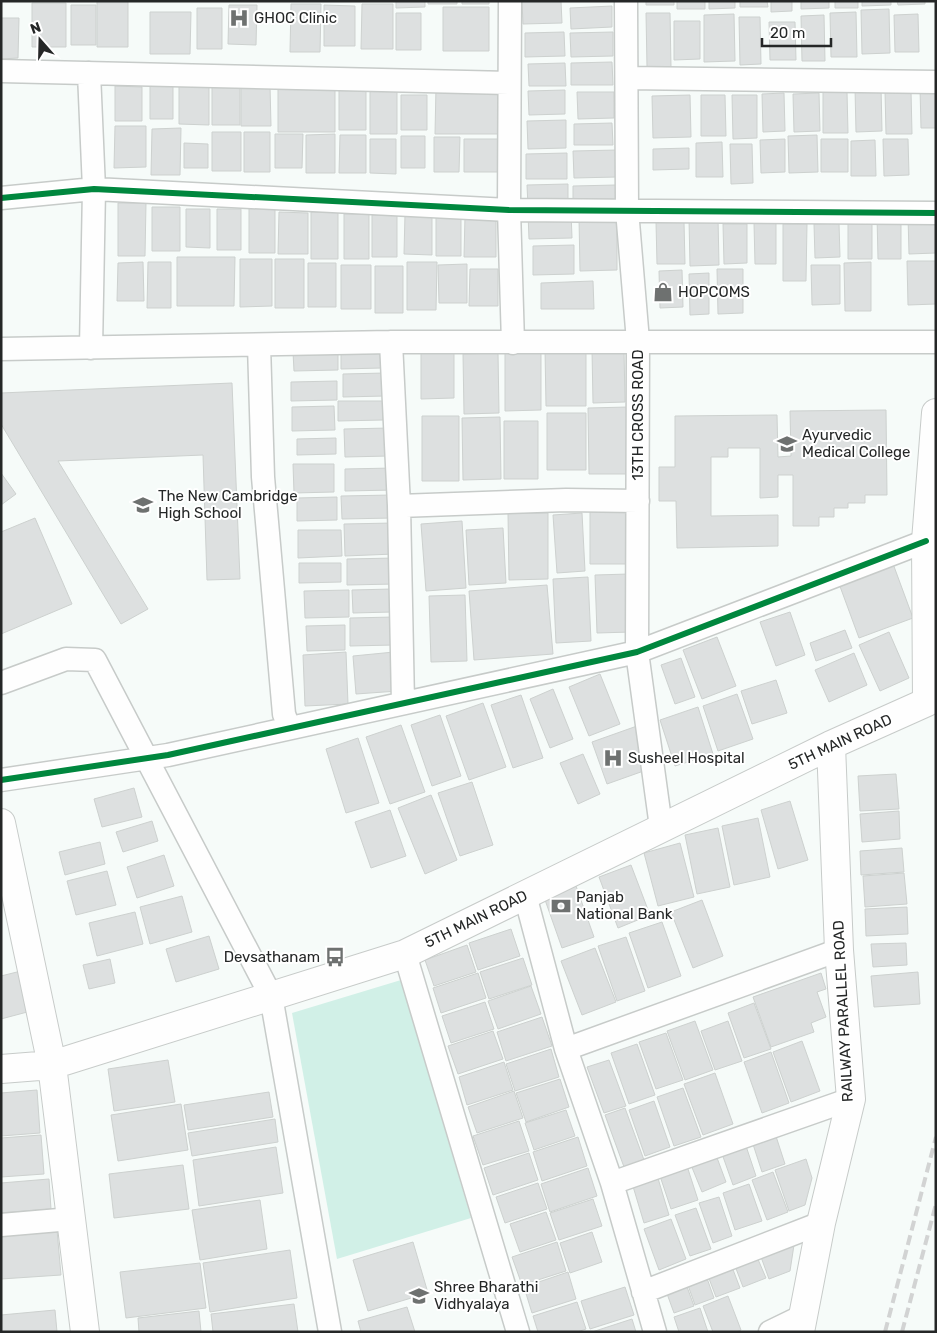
<svg xmlns="http://www.w3.org/2000/svg" width="937" height="1333" viewBox="0 0 937 1333" font-family="Rubik,sans-serif">
<rect width="100%" height="100%" fill="#f6fbf9"/>
<path fill="#d1f0e7" d="M401,980L471,1218L337,1259L292,1013Z"/>
<path fill="#dde0e0" stroke="#cdd1cf" d="M97,1H128V47H97Z
M396,1H425V7L396,8Z
M428,1H457V4H428Z
M462,1H489V4H462Z
M522,1H561L562,23L523,24Z
M646,1H674V5H646Z
M677,1H705V9H677Z
M709,1H735V8L709,9Z
M740,1H767L768,7H740Z
M771,1H792V11L771,12Z
M801,1H829V8L801,9Z
M835,1H858V8H835Z
M862,1H891V5L862,6Z
M897,1H925V4L898,5Z
M32,3H66V47H32Z
M291,4H321L320,52H290Z
M362,4H393V49H361Z
M71,5H96V45H71Z
M229,5H257L256,45L228,44Z
M324,5L355,6V46H324Z
M612,6V27L571,29L570,8Z
M443,7H489V51H443Z
M197,8H222V49H197Z
M889,9L890,53L862,54L861,10Z
M150,12H191L190,54H150Z
M856,12L857,57H831L830,13Z
M396,13H421V50H396Z
M646,13H670L671,67H647Z
M734,14L735,61L704,62V15Z
M918,14L919,52H895L894,15Z
M824,15L825,61H802L801,16Z
M739,17H760L761,64L740,65Z
M1,18H19L18,58L1,59Z
M674,21H700V59L674,60Z
M769,22H795L796,60H770Z
M564,32L565,56L525,57V33Z
M613,32V56L571,57L570,33Z
M612,62L613,85H571V63Z
M565,63L566,86H529L528,64Z
M212,81H240V125H212Z
M150,82H173V119H150Z
M278,85H335V132H278Z
M115,86L142,87V121H115Z
M179,86H209V125L179,124Z
M241,86H270L271,126H241Z
M339,86H366V130H339Z
M370,87H397V134H370Z
M436,87H502L501,134H435Z
M881,87L882,131L856,132L855,88Z
M920,88H936V128H921Z
M565,90V114L529,115L528,91Z
M885,91H911L912,134H886Z
M577,92H614V118L578,119Z
M823,92H847L848,133H823Z
M784,93L785,131L763,132L762,94Z
M819,93L820,131L794,132L793,94Z
M401,95H427V130H401Z
M690,95L691,137L653,138L652,96Z
M701,95H725L726,136H701Z
M732,95H757V138L733,139Z
M566,120V148L528,149L527,121Z
M612,123L613,145H574V124Z
M115,126H146V167L114,168Z
M181,128L180,175H151L152,129Z
M212,132H241V171H212Z
M244,132H270V172H244Z
M275,134H303L302,168H275Z
M335,134V173H306V135Z
M340,135H366V173H339Z
M817,135L818,172L789,173L788,136Z
M401,136H425V168H401Z
M434,137H460L459,172H434Z
M370,139H396V174L370,173Z
M464,139H503L502,172H464Z
M785,139V172L761,173L760,140Z
M821,139H848V172H821Z
M883,139H908L909,175L884,176Z
M875,140L876,176H851V141Z
M722,142L723,177H696V143Z
M184,143L208,144V168H184Z
M730,144H752L753,183L731,184Z
M689,148V169L653,170V149Z
M617,150V177L574,178L573,151Z
M567,153V179H526V154Z
M568,184V207H528L527,185Z
M616,185V207L573,208V186Z
M118,203H146L145,256H118Z
M152,207H180V251H152Z
M249,208L275,209V253H249Z
M186,209H210V248L186,247Z
M217,209H241V250H217Z
M279,212L308,213V254H278Z
M311,212H338V259H311Z
M571,212L572,238L529,239L528,213Z
M344,214H369V259H344Z
M405,214H432V255L404,254Z
M372,215H397V257H372Z
M436,215H461V256H436Z
M936,215V253L909,254L908,216Z
M465,216H496V257H464Z
M877,216H901V259H878Z
M617,217V270L580,271L579,218Z
M718,218L719,265L690,266L689,219Z
M872,219V259H848V220Z
M656,222H684L685,264H657Z
M776,222V264H755L754,223Z
M839,223L840,257L815,258L814,224Z
M723,224H747V263L724,264Z
M783,224H807L806,281H783Z
M574,245V274L533,275V246Z
M177,257H235L234,306H177Z
M240,259H272V306L240,307Z
M275,259H304V308H275Z
M907,261H936V304L908,305Z
M143,262L144,301H117L118,263Z
M148,262H171V308H147Z
M407,262H437L436,310H407Z
M871,262V311H845L844,263Z
M308,263H336V307H308Z
M467,264V303H439L438,265Z
M341,265H371V309H341Z
M811,265H840V304L812,305Z
M375,266H403V313H375Z
M470,269H498V306H469Z
M717,269H743V313L718,314Z
M682,270L683,307L660,308L659,271Z
M709,273V314L690,315L689,274Z
M593,281L594,309H541V283Z
M545,349H586V406H546Z
M592,350H624L625,402L593,403Z
M338,351V370L294,371L293,352Z
M541,351V410L505,411V352Z
M421,352H454V398L421,399Z
M382,353V368L341,369V354Z
M498,353L499,413L464,414L463,354Z
M385,373V396L343,397V374Z
M337,381V400L291,401V382Z
M232,383L240,579L207,580L203,455L58,461L148,609L121,624L1,424V393Z
M338,401H383V420L338,421Z
M334,406L335,430L292,431V407Z
M628,407L629,474H589L588,408Z
M886,410L887,495H865V503H848V508H834V517H819V526H793V475H778V497L760,498V448H728V457H711V516L778,515V546L677,548L676,501H659V467H675V416L777,415L778,457L791,456L790,411Z
M547,413H586V470H547Z
M422,416H459V481H422Z
M500,417L501,479L463,480L462,418Z
M504,421H538V479H504Z
M389,428V456L345,457L344,429Z
M336,438V454L297,455V439Z
M293,464H334V492L294,493Z
M393,468L394,490L345,491V469Z
M1,473L16,494L1,505Z
M392,495L393,518L342,519L341,496Z
M337,497V520L297,521V498Z
M590,506H629V564H590Z
M508,513H548V579L509,580Z
M582,513L585,571L557,573L553,515Z
M35,518L72,604L1,634V532Z
M462,521L466,588L426,591L421,524Z
M393,523L394,554L345,556L344,524Z
M503,528L506,583L469,585L466,530Z
M298,530H341L342,556L298,558Z
M395,558V584L347,585V559Z
M892,561L913,618L859,638L838,581Z
M299,563H341V582L299,583Z
M629,574L631,632L597,633L595,575Z
M588,577L591,641L556,643L553,579Z
M547,585L553,654L474,660L469,591Z
M392,589V612L353,613L352,590Z
M349,590V617L305,618L304,591Z
M465,595L467,661L431,662L429,596Z
M790,612L805,655L776,666L760,622Z
M394,617V645L350,646V618Z
M345,625V650L307,651L306,626Z
M845,630L852,648L816,661L810,643Z
M889,632L909,678L880,691L859,645Z
M717,637L736,686L702,699L683,650Z
M346,652L348,704L305,706L303,655Z
M394,652L398,691L356,694L353,656Z
M854,653L867,685L829,702L815,670Z
M681,658L695,697L675,704L661,665Z
M600,674L620,724L589,736L569,687Z
M776,680L787,713L752,724L741,691Z
M553,689L573,739L550,748L530,699Z
M737,694L753,739L718,751L703,706Z
M521,695L543,758L513,768L491,705Z
M483,703L506,767L469,780L446,716Z
M698,707L713,754L675,766L660,720Z
M440,715L461,776L432,786L411,725Z
M401,725L425,792L390,804L366,737Z
M637,726L652,768L607,784L592,742Z
M358,738L379,803L346,813L326,749Z
M583,754L600,794L578,804L560,763Z
M896,774L899,809L860,811L858,776Z
M472,782L493,845L460,856L438,793Z
M134,788L142,817L102,827L94,799Z
M431,795L457,860L425,874L398,808Z
M790,801L808,860L778,869L761,810Z
M390,810L406,856L371,868L355,822Z
M899,811L900,839L862,842L860,814Z
M758,818L770,877L734,885L722,826Z
M152,821L158,841L123,852L116,832Z
M718,828L730,887L697,894L685,835Z
M100,842L105,864L65,875L59,852Z
M680,843L694,897L658,906L644,853Z
M902,848L904,872L861,875L860,851Z
M164,855L174,886L137,898L127,867Z
M631,865L650,915L618,928L599,877Z
M107,871L116,905L76,915L67,881Z
M904,873L907,904L865,907L863,876Z
M576,886L594,937L562,948L544,897Z
M182,896L192,932L150,944L140,907Z
M702,900L723,956L693,968L671,912Z
M907,907L908,934L866,936L865,909Z
M135,912L143,944L97,956L89,923Z
M662,922L681,976L648,988L629,933Z
M511,929L520,956L478,970L469,943Z
M209,936L219,969L176,982L166,949Z
M626,937L645,991L617,1001L598,946Z
M906,943L907,965L873,967L871,944Z
M467,945L476,972L434,986L425,960Z
M595,948L616,1002L582,1015L561,961Z
M523,958L532,985L489,999L480,972Z
M110,959L115,983L89,989L83,965Z
M21,971L31,1011L1,1019V976Z
M918,972L920,1004L874,1007L871,976Z
M478,973L486,998L441,1013L433,988Z
M821,973L826,989L817,992L826,1017L811,1023L814,1032L771,1047L753,997Z
M531,986L541,1014L498,1029L488,1001Z
M485,1002L494,1029L451,1043L442,1016Z
M754,1003L771,1049L744,1058L728,1013Z
M542,1017L552,1046L506,1061L497,1032Z
M695,1021L713,1070L685,1080L667,1031Z
M728,1021L742,1061L715,1070L701,1031Z
M493,1031L503,1059L458,1074L448,1046Z
M666,1033L683,1080L656,1089L639,1042Z
M802,1041L820,1091L791,1102L773,1052Z
M637,1044L655,1095L629,1104L611,1053Z
M551,1049L559,1077L515,1091L506,1064Z
M771,1052L789,1103L762,1113L744,1062Z
M168,1060L175,1102L114,1111L108,1069Z
M609,1060L626,1106L604,1113L587,1067Z
M504,1062L513,1090L467,1105L459,1077Z
M715,1073L733,1124L703,1135L684,1084Z
M560,1079L569,1107L526,1122L516,1093Z
M683,1088L701,1137L674,1146L657,1097Z
M37,1090L40,1133L1,1136V1093Z
M514,1091L523,1118L477,1133L468,1107Z
M269,1092L273,1117L188,1130L184,1105Z
M654,1101L670,1147L645,1156L629,1110Z
M181,1104L188,1150L118,1161L111,1115Z
M625,1108L644,1160L624,1167L605,1115Z
M566,1110L575,1136L534,1150L525,1123Z
M275,1119L278,1142L192,1156L188,1133Z
M519,1121L529,1151L483,1165L473,1136Z
M773,1127L785,1164L762,1172L750,1135Z
M41,1135L44,1174L1,1177V1138Z
M578,1137L587,1166L542,1181L533,1152Z
M745,1143L756,1176L733,1185L721,1151Z
M276,1147L283,1193L199,1206L193,1160Z
M529,1153L538,1180L493,1195L484,1168Z
M716,1155L726,1182L702,1192L691,1165Z
M806,1159L812,1178L805,1205L789,1211L775,1170Z
M183,1165L189,1209L114,1218L109,1174Z
M687,1166L698,1200L671,1209L660,1176Z
M588,1168L597,1196L550,1212L541,1184Z
M773,1172L788,1212L767,1220L752,1180Z
M657,1175L669,1215L644,1223L632,1183Z
M49,1179L51,1209L1,1213V1183Z
M538,1183L547,1209L505,1223L496,1197Z
M749,1184L762,1221L735,1230L723,1193Z
M719,1197L732,1236L713,1243L699,1203Z
M593,1199L602,1226L559,1240L550,1213Z
M260,1200L267,1249L200,1260L192,1210Z
M696,1208L711,1249L690,1256L675,1215Z
M546,1212L556,1240L520,1252L510,1224Z
M671,1219L686,1259L659,1270L644,1229Z
M57,1230L61,1275L1,1279V1234Z
M592,1232L602,1262L570,1273L560,1243Z
M796,1232L790,1271L769,1279L757,1246Z
M413,1242L428,1293L368,1311L353,1260Z
M557,1242L566,1271L522,1285L512,1257Z
M290,1250L297,1298L210,1312L203,1263Z
M754,1250L766,1278L743,1287L732,1258Z
M729,1259L740,1288L716,1297L705,1268Z
M200,1263L206,1308L126,1318L120,1272Z
M703,1267L714,1298L695,1305L684,1274Z
M568,1272L576,1299L532,1313L524,1287Z
M682,1273L694,1306L674,1313L662,1280Z
M625,1287L634,1315L590,1329L581,1301Z
M728,1296L741,1330L736,1332H713L703,1306Z
M577,1302L586,1329L577,1332H538L533,1316Z
M294,1304L298,1332H213L211,1314Z
M407,1307L415,1332H361L358,1321Z
M700,1308L708,1332H679L674,1317Z
M55,1310L57,1332H1V1315Z
M199,1311L201,1332H139L138,1318Z
M632,1319L636,1332H592Z"/>
<g fill="none" stroke-linecap="round" stroke-linejoin="round">
<defs>
<path id="street" d="M510,1L509,210L513,343
M626,1L627,210L638,341L637,652L661,827
M1,71L509,83
M89,73L94,189L91,348
M627,78L936,82
M1,198L94,189L509,210L936,213
M391,342L399,506L403,703
M259,345L263,477L284,714L289,728
M1,349L391,342H936
M399,506L566,500L638,501
M1,683L66,659L95,660L271,996L330,1332
M1,780L168,755L637,652L926,541
M525,895L566,1049L612,1183L655,1332
M405,954L518,1332
M566,1049L839,950
M612,1183L851,1099
M1,1225L71,1219
M643,1292L821,1223
M770,1332L803,1316"/>
<path id="secondary" d="M1,823L52,1065L85,1332
M1,1069L52,1065L405,954L831,745L927,702L926,541L936,413
M800,1332L821,1223L851,1099L839,950L831,745"/>
</defs>
<use href="#street" stroke="#c7cbc9" stroke-width="25"/>
<use href="#secondary" stroke="#c7cbc9" stroke-width="30"/>
<use href="#street" stroke="#fefefe" stroke-width="22"/>
<use href="#secondary" stroke="#fefefe" stroke-width="28"/>
<path stroke="#d2d3d3" stroke-width="4" stroke-dasharray="10 5" stroke-linecap="butt" d="M885,1332L936,1137
M902,1332L936,1204"/>
<defs>
<path id="cycleway" d="M1,198L94,189L509,210L936,213
M1,780L168,755L637,652L926,541"/>
</defs>
<use href="#cycleway" stroke="#fff" stroke-width="9"/>
<use href="#cycleway" stroke="#00873e" stroke-width="6"/>
</g>
<defs>
<symbol id="hospital-bare" viewBox="-9 -9 18 18"><path d="M-5-5h3v3.5h4V-5h3V5h-3V1.5h-4V5h-3Z" fill="#6e7170" stroke="#fff" stroke-width="2.5" paint-order="stroke"/></symbol>
<symbol id="shop-bare" viewBox="-9 -9 18 18"><path d="M-5-2.5h2.3a2.7 3.5 0 0 1 5.4 0H5L5.5 6h-11ZM-1.5-2.5h3a1.5 2.3 0 0 0-3 0Z" fill="#6e7170" stroke="#fff" stroke-width="2.5" paint-order="stroke"/></symbol>
<symbol id="university-bare" viewBox="-9 -9 18 18"><path d="M0-5L7-2L0 1L-7-2ZM-4 1L0 2.5L4 1V4Q0 6-4 4Z" fill="#6e7170" stroke="#fff" stroke-width="2.5" paint-order="stroke"/></symbol>
<symbol id="school-bare" viewBox="-9 -9 18 18"><path d="M0-5L7-2L0 1L-7-2ZM-4 1L0 2.5L4 1V4Q0 6-4 4Z" fill="#6e7170" stroke="#fff" stroke-width="2.5" paint-order="stroke"/></symbol>
<symbol id="bank-bare" viewBox="-9 -9 18 18"><path d="M-6-4H6V4H-6ZM0-2.3a2.3 2.3 0 1 0 0 4.6a2.3 2.3 0 1 0 0-4.6Z" fill="#6e7170" stroke="#fff" stroke-width="2.5" paint-order="stroke"/></symbol>
<symbol id="bus-bare" viewBox="-9 -9 18 18"><path d="M-5-6H5V4H4V6H2V4H-2V6H-4V4H-5ZM-3.5-4V0h7V-4ZM-3.5 1.2v1.5H-2V1.2ZM2 1.2v1.5H3.5V1.2Z" fill="#6e7170" stroke="#fff" stroke-width="2.5" paint-order="stroke"/></symbol>
</defs>
<g fill-rule="evenodd">
<use href="#hospital-bare" x="225" y="4" width="28" height="28"/>
<use href="#shop-bare" x="649" y="278" width="28" height="28"/>
<use href="#university-bare" x="773" y="430" width="28" height="28"/>
<use href="#school-bare" x="129" y="491" width="28" height="28"/>
<use href="#hospital-bare" x="599" y="744" width="28" height="28"/>
<use href="#bank-bare" x="547" y="892" width="28" height="28"/>
<use href="#bus-bare" x="321" y="943" width="28" height="28"/>
<use href="#school-bare" x="405" y="1282" width="28" height="28"/>
</g>
<g text-anchor="middle" stroke-width="4" stroke-linejoin="round" paint-order="stroke">
<g font-size="15" fill="#252727" stroke="#fff" text-anchor="start">
<text x="254" y="23">GHOC Clinic</text>
<text x="678" y="297">HOPCOMS</text>
<text x="802" y="440">Ayurvedic<tspan x="802" dy="17">Medical College</tspan></text>
<text x="158" y="501">The New Cambridge<tspan x="158" dy="17">High School</tspan></text>
<text x="628" y="763">Susheel Hospital</text>
<text x="576" y="902">Panjab<tspan x="576" dy="17">National Bank</tspan></text>
<text x="320" y="962" text-anchor="end">Devsathanam</text>
<text x="434" y="1292">Shree Bharathi<tspan x="434" dy="17">Vidhyalaya</tspan></text>
</g>
<g font-size="15" fill="#252727" stroke="#fff">
<text transform="translate(638 415) rotate(-90)" y="5">13TH CROSS ROAD</text>
<text transform="translate(840 742) rotate(-25)" y="5">5TH MAIN ROAD</text>
<text transform="translate(476 919) rotate(-26)" y="5">5TH MAIN ROAD</text>
<text transform="translate(843 1011) rotate(-93)" y="5">RAILWAY PARALLEL ROAD</text>
</g>
</g>
<rect width="937" height="1333" fill="none" stroke="#252727" stroke-width="5"/>
<g transform="translate(40 40) rotate(340)" stroke="#ffffff" stroke-width="4" paint-order="stroke">
<path d="M0-4L9 19L0 12L-9 19Z" fill="#252727"/>
<text y="-8" font-size="14" font-weight="bold" text-anchor="middle" fill="#252727">N</text>
</g>
<path d="M762 38v8h69v-8" fill="none" stroke="#252727" stroke-width="2.5"/>
<text x="770" y="38" font-size="15" fill="#252727" stroke="#ffffff" stroke-width="4" paint-order="stroke">20 m</text>
</svg>
